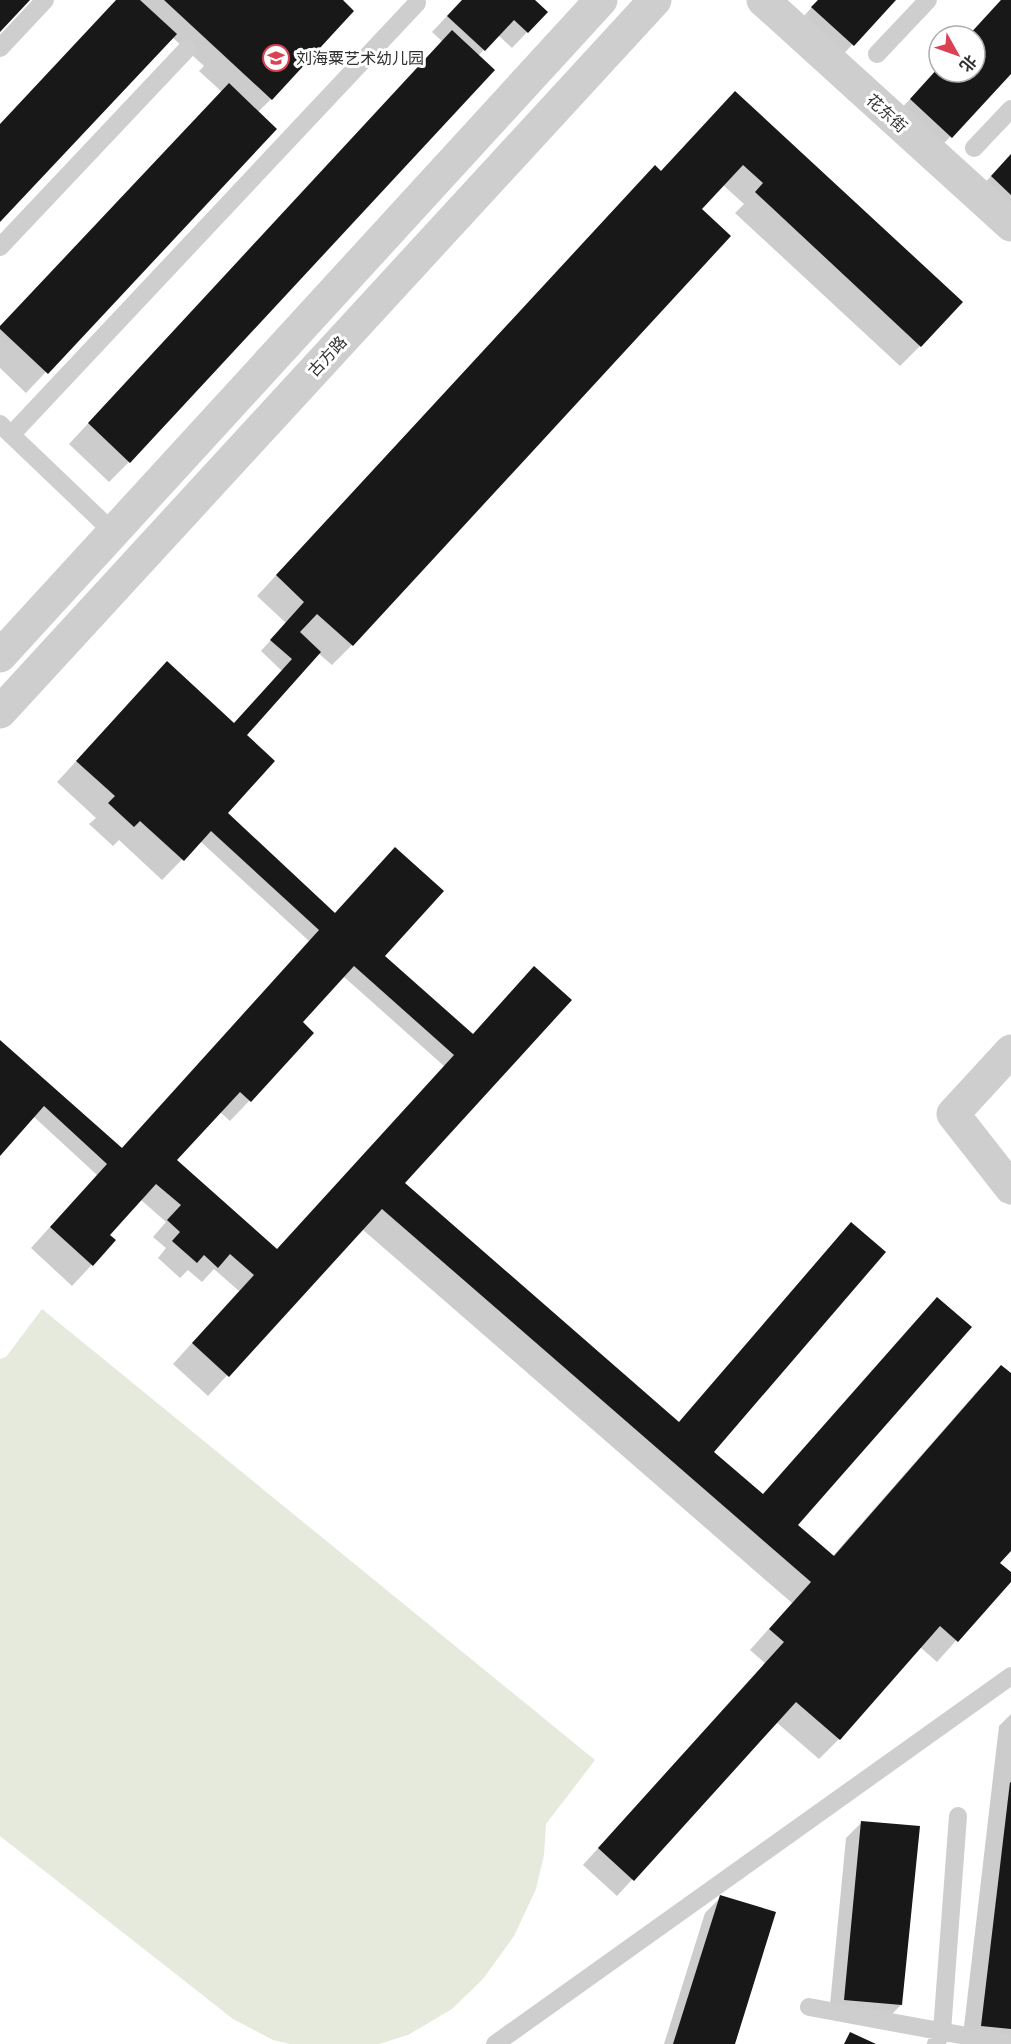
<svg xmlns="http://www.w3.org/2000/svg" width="1011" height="2044" viewBox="0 0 1011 2044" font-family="'Archivo Narrow','Noto Sans SC',sans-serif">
<rect width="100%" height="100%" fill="#fff"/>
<path fill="#e5eadd" d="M42,1309L595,1760L546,1824L544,1855L536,1889L514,1936L483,1979L452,2009L408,2035L379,2044H290L273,2040L233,2019L0,1836V1359L6,1357Z"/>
<path fill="#0003" fill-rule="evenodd" d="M118,0H341L271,99L258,112L275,129L26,393L0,368V327L222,92L199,71L204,66L172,37L0,220V125Z
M462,0H533L546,12L512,48L498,35L478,56L129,462L109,482L69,444L443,42L432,32Z
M818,0H894L837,61L797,24Z
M1001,0H1011V72L931,157L891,120L939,67V72H975V36H968Z
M735,93L920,346L900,366L735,213L744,204L723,185L700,209L729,236L352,645L332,665L318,653L245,735L226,813L334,914L395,849L383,956L472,1036L403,1183L678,1423L836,1240L712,1452L832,1557L981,1387L1001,1367L1011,1375V1548L998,1563L1011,1574V1579L937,1662L920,1647L839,1739L819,1759L776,1722L617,1896L583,1865L765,1663L750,1650L792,1603L362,1229L208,1396L173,1364L239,1291L214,1269L202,1282L188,1270L180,1278L158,1258L166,1248L153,1237L166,1222L140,1199L108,1235L114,1241L72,1286L31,1248L97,1175L33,1116L0,1154V1042L121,1149L309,941L200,841L162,880L119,840L113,846L89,824L96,818L57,782L147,684L234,725L282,671L261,651L286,623L257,596L635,187L660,172ZM343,976L444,1066L276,1251L175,1161L220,1112L230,1121L250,1100L301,1022Z
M1011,154V233L972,197Z
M1011,1714V2044H962L999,1726Z
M862,1822L901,2005L885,2021L829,2015L846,1838Z
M721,1897L733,2044H664L705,1913Z"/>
<path fill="#181818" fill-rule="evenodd" d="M0,0H30L0,32Z
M116,0H140L177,34L0,222V124Z
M164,0H343L354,11L272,100Z
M462,0H535L548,12L528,33L514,20L485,51L447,16Z
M818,0H896L854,46L811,7Z
M1001,0H1011V74L952,138L910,99L939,67V72H975V36H968Z
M452,30L495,70L130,463L88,423Z
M229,83L277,129L48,374L0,329V326Z
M735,91L963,302L921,347L755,192L763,183L743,165L702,209L731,236L353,646L317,614L300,632L321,652L247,735L275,761L228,813L335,913L395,847L444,891L385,956L473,1034L534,966L572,1000L405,1183L679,1422L851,1222L886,1252L714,1452L763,1494L937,1297L972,1327L798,1525L834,1556L1001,1365L1011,1373V1551L1000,1563L1011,1572V1582L958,1642L940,1626L840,1740L796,1702L634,1881L598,1848L784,1642L769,1629L811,1582L382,1209L229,1377L192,1343L254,1275L230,1254L218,1268L204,1255L197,1263L172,1241L180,1232L167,1220L181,1205L156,1184L110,1235L116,1240L93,1266L50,1227L107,1164L44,1106L0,1156V1040L122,1148L319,930L211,831L184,861L140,821L134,827L108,803L115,796L76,761L167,661L234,723L292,659L270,640L304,602L276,575L655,165L661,171ZM354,966L454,1055L277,1249L177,1160L240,1092L251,1102L314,1033L303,1022Z
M1011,154V195L991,176Z
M1010,1782L1011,1783V2029L981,2026Z
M861,1821L920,1826L902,2005L844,2000Z
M720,1895L776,1912L735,2044H673Z
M850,2032L876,2044H844Z"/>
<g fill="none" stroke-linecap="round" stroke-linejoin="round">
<path stroke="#cecece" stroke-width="18" d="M0,48L45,0
M877,54L928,0
M974,148L1011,109
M0,247L187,49
M0,424L113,532
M11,435L417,3
M809,2007L1010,2044
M495,2044L1011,1676
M936,2044L942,2031L958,1816"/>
<path stroke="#cecece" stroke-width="33" d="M763,0L1011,225
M1011,1051L953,1114L1011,1188"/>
<path stroke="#cecece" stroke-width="33" d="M0,656L601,0
M0,712L655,0"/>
</g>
<defs>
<symbol id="school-ring" viewBox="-11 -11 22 22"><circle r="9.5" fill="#fff" stroke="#db4053" stroke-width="1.5"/><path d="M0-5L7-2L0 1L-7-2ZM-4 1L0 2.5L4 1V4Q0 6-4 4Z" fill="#db4053"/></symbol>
</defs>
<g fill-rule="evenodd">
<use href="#school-ring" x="261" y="43" width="30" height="30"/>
</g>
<g text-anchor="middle" stroke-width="6" stroke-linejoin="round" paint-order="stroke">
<g font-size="16" fill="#313131" stroke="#fff" text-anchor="start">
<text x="296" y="64">刘海粟艺术幼儿园</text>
</g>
<g font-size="16" fill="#313131" stroke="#fff">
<text transform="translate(887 113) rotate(42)" y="6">花东街</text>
<text transform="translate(327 356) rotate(-47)" y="6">古方路</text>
</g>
</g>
<g transform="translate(957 54) rotate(130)"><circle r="28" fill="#ffffff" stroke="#adadad" stroke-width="1.5"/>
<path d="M0-4.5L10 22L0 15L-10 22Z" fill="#db4053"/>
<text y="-9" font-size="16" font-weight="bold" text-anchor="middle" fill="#313131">北</text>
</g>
</svg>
